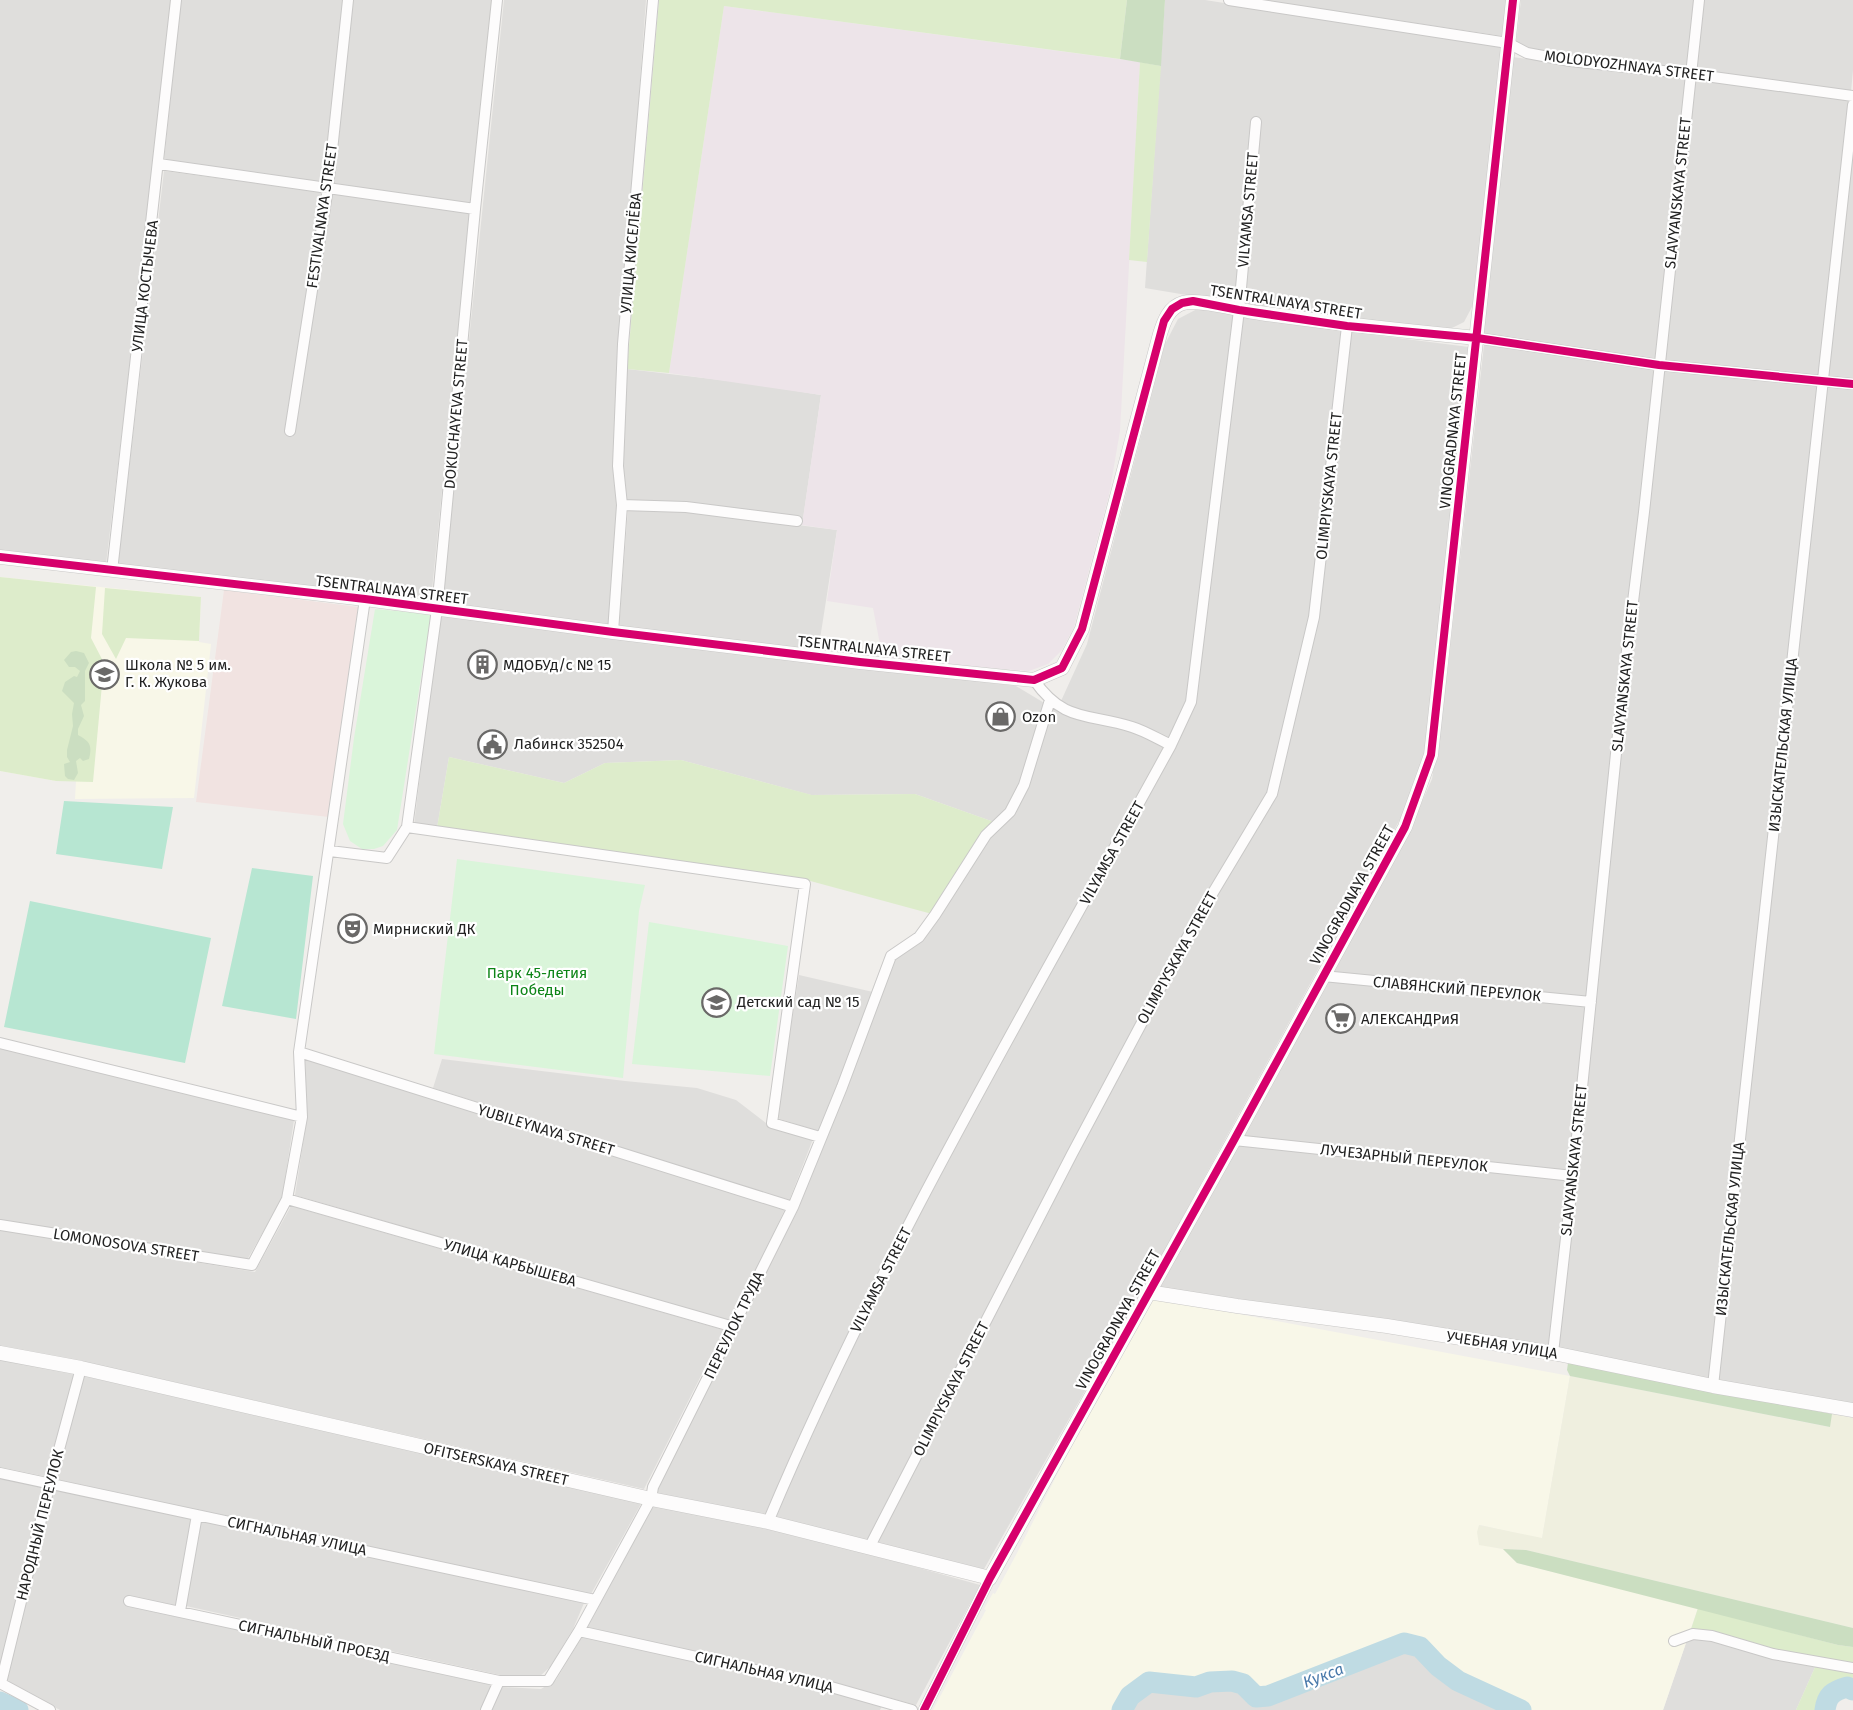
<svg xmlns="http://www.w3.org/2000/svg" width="1853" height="1710" viewBox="0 0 1853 1710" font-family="'Fira Sans',sans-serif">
<rect width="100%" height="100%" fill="#f0eeeb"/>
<path fill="#dfdedc" d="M0,0H172L154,165L106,564L0,550Z
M181,0H343L324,183L164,161Z
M352,0H492L471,203L333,184Z
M504,0H646L619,364L618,505L609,626L442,602Z
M1165,0H1205L1503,47L1473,305L1464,322L1448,330L1427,329L1234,303L1145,288Z
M1260,0H1507L1503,36Z
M1521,0H1695L1688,70L1569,57L1528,48L1516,43Z
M1704,0H1853V70L1851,92L1696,71Z
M1512,57L1687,78L1656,360L1483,334Z
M1695,78L1849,99L1818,376L1664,361Z
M1853,141V379L1827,377Z
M164,171L470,212L431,600L118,564Z
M1199,308L1235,315L1187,700L1169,738L1088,714L1061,701L1087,644L1165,344L1178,319Z
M1242,317L1342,331L1309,616L1269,793L867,1543L773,1519L867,1313L976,1109L1175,747L1195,704Z
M1351,332L1469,347L1425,755L1411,799L1157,1264L984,1569L876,1545L1077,1155L1199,923L1276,796L1318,617Z
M1484,345L1654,368L1587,998L1331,973L1410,829L1432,779L1448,668Z
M627,369L746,383L821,395L803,519L684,504L626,501L622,465Z
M1662,369L1818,386L1710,1381L1556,1350Z
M1826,384L1853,388V1405L1716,1381Z
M628,509L687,511L837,530L818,652L619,628Z
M440,614L1016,686L1046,704L1020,784L1006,810L994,822L915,794L811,795L681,760L605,763L564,783L449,757L437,828L414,825Z
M1052,708L1087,721L1134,730L1166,746L967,1106L859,1310L765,1518L655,1493L798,1210L824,1138L894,960L922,939L988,837L1012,813Z
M799,975L873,992L839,1086L818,1131L777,1118Z
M1326,980L1587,1005L1570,1173L1242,1137Z
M0,1047L294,1120L282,1199L247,1260L0,1220Z
M305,1059L785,1209L732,1322L295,1195L307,1118Z
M442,1059L625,1081L697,1088L736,1100L770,1126L813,1139L789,1201L433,1088Z
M1238,1144L1569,1180L1550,1349L1156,1290Z
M291,1206L724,1330L644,1489L112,1368L0,1347V1230L255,1272Z
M0,1357L76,1371L48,1477L0,1467Z
M83,1374L642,1502L591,1594L55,1479Z
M0,1477L45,1487L0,1665Z
M53,1487L192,1518L175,1615L492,1685L481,1710H60L6,1681Z
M654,1504L767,1529L869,1554L980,1585L916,1705L825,1680L586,1628Z
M200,1520L584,1603L573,1629L550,1667L539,1677L500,1675L186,1606Z
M582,1637L826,1690L882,1706L880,1710H491L501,1687L541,1689L556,1680Z
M1709,1639L1816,1665L1796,1710H1663L1687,1640Z
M1399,1649L1417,1650L1444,1676L1480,1698L1507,1710H1129L1135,1701L1152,1687L1195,1690L1232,1686L1244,1693L1253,1705L1269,1703Z"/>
<path fill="#f1e3e1" d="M224,590L358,607L329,817L196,802Z"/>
<path fill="#ede4e9" d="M724,6L1140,62L1120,431L1109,495L1074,627L1062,650L1048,664L1029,671L883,660L873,608L827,601L837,530L802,525L821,395L669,373Z"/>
<path fill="#f8f7e8" d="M0,577L201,597L199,642L211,644L194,798L75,799L76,781H56L0,771Z
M1154,1298L1570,1376L1542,1539L1480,1525L1479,1544L1503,1549L1517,1563L1698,1608L1663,1710H1525L1524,1708L1459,1679L1440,1663L1423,1644L1404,1640L1269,1693L1257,1694L1245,1682L1233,1677L1210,1678L1194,1684L1149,1679L1127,1694L1118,1710H933L986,1610L984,1609L993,1593L995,1594L1016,1555L1082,1426Z"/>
<path fill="#efefdf" d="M1570,1376L1829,1427L1832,1414L1853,1418V1628L1526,1550L1503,1549L1479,1545L1477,1532L1479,1525L1542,1538Z"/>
<path fill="#ddeccb" d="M659,0H1127L1120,59L724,6L669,373L627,369Z
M1140,62L1161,66L1147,262L1129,260Z
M0,577L96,587L91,638L104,663L93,782L56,781L0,771Z
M105,588L201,597L199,641L126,638L116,659L102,634Z
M449,757L564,783L605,763L681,760L812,795L915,794L994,822L932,914L803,879L437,828Z
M1698,1608L1838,1645L1853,1647V1665L1773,1651L1690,1632Z
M1816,1665L1853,1671V1687L1847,1684L1831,1687L1822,1701L1821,1710H1796Z"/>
<path fill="#cbdec1" d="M1127,0H1165L1161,66L1120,59Z
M76,651L84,653L89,663L85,671V701L81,705L84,716L78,729V735C91,742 92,746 89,759L83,761L80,758L76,761L78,773L74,780L68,779L65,776L64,764L70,762L67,757V750L73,726L72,714L74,703L62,691L65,682L74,676L77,677L80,671L75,667H69L64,660L71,652Z
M1568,1363L1832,1414L1830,1427L1570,1376L1567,1370Z
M1503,1549L1526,1550L1853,1628V1647L1838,1645L1517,1563Z"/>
<path fill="#daf5da" d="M375,609L431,614L397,830L383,846L374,849H362L350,841L343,824L354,738Z
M457,859L645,885L639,911L623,1078L434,1054Z
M649,922L788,946L770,1076L632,1064Z"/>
<path fill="#b7e6d2" d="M64,801L173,807L162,869L56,854Z
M252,868L313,876L296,1019L222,1006Z
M30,901L211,938L185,1063L4,1027Z"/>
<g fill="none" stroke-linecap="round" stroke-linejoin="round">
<path stroke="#bfdbe3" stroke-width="21" d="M0,1702L18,1710
M1122,1710L1130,1696L1149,1682L1196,1687L1210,1682L1232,1681L1243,1684L1256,1697L1268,1696L1404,1643L1420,1647L1438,1666L1458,1681L1521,1710
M1825,1710C1827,1695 1833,1691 1847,1687L1853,1690"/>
<defs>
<path id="minor" d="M1229,0L1508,43L1527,53L1570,61L1691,74L1853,96
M159,164L475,209
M1477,338L1659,365L1853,384
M290,431L328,188L348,0
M622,505L686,507L797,521
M112,571L176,0
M613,632L622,505L618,466L623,344L653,0
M1034,680C1064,723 1088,713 1132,727C1145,731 1158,739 1171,745
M407,827L437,609L475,209L497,0
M330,851L387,858L407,827L805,884L772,1123L820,1137
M1323,976L1591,1002
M0,1043L302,1117
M299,1052L793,1207
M1234,1140L1573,1176
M287,1199L734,1327
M0,1225L252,1265L287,1199L302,1117L299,1052L365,599
M1553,1353L1573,1176L1624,675L1644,512L1699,0
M1713,1386L1853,105
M0,1473L595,1600
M768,1522C881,1253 1031,1001 1171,745L1191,702L1239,310L1256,122
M869,1548L1072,1154L1196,921L1272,794L1314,617L1347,326
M129,1601L499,1681H548L579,1631L651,1499L653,1487L793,1207L842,1087L891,956L919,937L935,915L986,835L1010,812L1024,785L1050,700
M180,1611L197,1515
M579,1631L824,1685L912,1710
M1674,1641L1693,1634L1712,1636L1773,1654L1853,1668
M0,1683L50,1710
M1,1683L50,1483L81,1368
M486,1710L499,1681
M924,1710L990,1578"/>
<path id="tertiary" d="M0,557L365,599L613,632L860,662L1034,680L1062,668L1082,629L1160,334C1164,321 1169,307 1183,303C1199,298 1241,311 1260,313C1332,323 1404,331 1477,338
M1148,1292L1237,1306L1387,1326L1553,1353L1713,1386L1853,1410
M0,1353L81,1368L651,1499L768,1522L990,1578L1234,1140L1405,827L1431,755L1513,0"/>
</defs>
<use href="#minor" stroke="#c9c8c7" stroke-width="12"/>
<use href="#tertiary" stroke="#c9c8c7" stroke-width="15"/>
<use href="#minor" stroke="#fdfcfc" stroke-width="10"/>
<use href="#tertiary" stroke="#fdfcfc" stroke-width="14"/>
<defs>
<path id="cycleway" d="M0,557L365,599L613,632L860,662L1034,680L1062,668L1082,629L1164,321L1172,309L1182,303L1193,301L1239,310L1347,326L1477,338L1659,365L1853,384
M924,1710L990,1578L1234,1140L1405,827L1431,755L1513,0"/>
</defs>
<use href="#cycleway" stroke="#fff" stroke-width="11"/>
<use href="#cycleway" stroke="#d6006c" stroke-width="8"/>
</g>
<defs>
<symbol id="building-ring" viewBox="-11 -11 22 22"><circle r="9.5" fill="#fff" stroke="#6a6968" stroke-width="1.5"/><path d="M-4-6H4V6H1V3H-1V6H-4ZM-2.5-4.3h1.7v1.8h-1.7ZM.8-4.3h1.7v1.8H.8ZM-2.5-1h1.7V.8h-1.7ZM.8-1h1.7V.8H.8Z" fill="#6a6968"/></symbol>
<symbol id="school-ring" viewBox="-11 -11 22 22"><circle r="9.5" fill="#fff" stroke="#6a6968" stroke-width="1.5"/><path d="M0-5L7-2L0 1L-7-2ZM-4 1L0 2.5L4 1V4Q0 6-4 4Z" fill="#6a6968"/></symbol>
<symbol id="shop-ring" viewBox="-11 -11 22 22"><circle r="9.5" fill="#fff" stroke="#6a6968" stroke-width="1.5"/><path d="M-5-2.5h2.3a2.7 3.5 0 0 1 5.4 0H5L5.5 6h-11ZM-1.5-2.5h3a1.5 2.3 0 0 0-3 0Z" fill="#6a6968"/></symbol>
<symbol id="civic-ring" viewBox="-11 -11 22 22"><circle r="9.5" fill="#fff" stroke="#6a6968" stroke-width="1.5"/><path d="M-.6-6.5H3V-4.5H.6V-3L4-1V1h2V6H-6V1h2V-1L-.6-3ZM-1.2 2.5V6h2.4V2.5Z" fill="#6a6968"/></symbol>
<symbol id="theatre-ring" viewBox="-11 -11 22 22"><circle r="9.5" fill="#fff" stroke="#6a6968" stroke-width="1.5"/><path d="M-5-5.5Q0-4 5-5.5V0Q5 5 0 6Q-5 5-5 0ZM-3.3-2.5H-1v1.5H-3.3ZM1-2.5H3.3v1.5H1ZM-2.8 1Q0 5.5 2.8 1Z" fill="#6a6968"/></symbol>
<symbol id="supermarket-ring" viewBox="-11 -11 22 22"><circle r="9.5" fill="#fff" stroke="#6a6968" stroke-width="1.5"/><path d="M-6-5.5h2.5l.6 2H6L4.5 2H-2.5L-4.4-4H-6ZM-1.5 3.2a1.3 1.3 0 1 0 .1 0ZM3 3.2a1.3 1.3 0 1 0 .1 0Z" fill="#6a6968"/></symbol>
</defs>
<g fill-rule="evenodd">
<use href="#building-ring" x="466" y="648" width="33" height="33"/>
<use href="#school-ring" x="88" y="658" width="33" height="33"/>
<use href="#shop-ring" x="984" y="700" width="33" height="33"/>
<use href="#civic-ring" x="476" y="728" width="33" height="33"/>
<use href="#theatre-ring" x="336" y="912" width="33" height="33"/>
<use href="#school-ring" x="700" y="986" width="33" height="33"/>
<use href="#supermarket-ring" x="1324" y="1002" width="33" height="33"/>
</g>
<g text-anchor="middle" stroke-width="4.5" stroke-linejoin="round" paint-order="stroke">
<g font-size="15" fill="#222" stroke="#fff">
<text transform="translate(1629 66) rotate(7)" y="5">MOLODYOZHNAYA STREET</text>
<text transform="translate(1678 193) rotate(-84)" y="5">SLAVYANSKAYA STREET</text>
<text transform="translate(1248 210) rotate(-85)" y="5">VILYAMSA STREET</text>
<text transform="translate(322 216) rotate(-82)" y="5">FESTIVALNAYA STREET</text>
<text transform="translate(631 253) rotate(-85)" y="5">УЛИЦА КИСЕЛЁВА</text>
<text transform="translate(145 286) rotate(-83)" y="5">УЛИЦА КОСТЫЧЕВА</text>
<text transform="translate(1286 302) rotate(9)" y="5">TSENTRALNAYA STREET</text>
<text transform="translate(456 414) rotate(-85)" y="5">DOKUCHAYEVA STREET</text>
<text transform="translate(1453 431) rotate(-84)" y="5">VINOGRADNAYA STREET</text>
<text transform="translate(1329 486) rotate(-84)" y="5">OLIMPIYSKAYA STREET</text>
<text transform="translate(392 590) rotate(7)" y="5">TSENTRALNAYA STREET</text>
<text transform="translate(874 649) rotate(6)" y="5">TSENTRALNAYA STREET</text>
<text transform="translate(1625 676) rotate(-84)" y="5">SLAVYANSKAYA STREET</text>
<text transform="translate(1783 745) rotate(-84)" y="5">ИЗЫСКАТЕЛЬСКАЯ УЛИЦА</text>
<text transform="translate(1112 853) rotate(-61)" y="5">VILYAMSA STREET</text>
<text transform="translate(1352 895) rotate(-61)" y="5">VINOGRADNAYA STREET</text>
<text transform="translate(1177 958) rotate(-61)" y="5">OLIMPIYSKAYA STREET</text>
<text transform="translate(1457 989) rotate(5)" y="5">СЛАВЯНСКИЙ ПЕРЕУЛОК</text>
<text transform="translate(546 1130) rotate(17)" y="5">YUBILEYNAYA STREET</text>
<text transform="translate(1404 1158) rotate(6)" y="5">ЛУЧЕЗАРНЫЙ ПЕРЕУЛОК</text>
<text transform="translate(1574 1160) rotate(-84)" y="5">SLAVYANSKAYA STREET</text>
<text transform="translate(1730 1229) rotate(-84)" y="5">ИЗЫСКАТЕЛЬСКАЯ УЛИЦА</text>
<text transform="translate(126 1245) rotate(9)" y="5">LOMONOSOVA STREET</text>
<text transform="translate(510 1263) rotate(16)" y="5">УЛИЦА КАРБЫШЕВА</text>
<text transform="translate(881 1280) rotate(-63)" y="5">VILYAMSA STREET</text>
<text transform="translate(1118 1320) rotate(-61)" y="5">VINOGRADNAYA STREET</text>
<text transform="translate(734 1325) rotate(-64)" y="5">ПЕРЕУЛОК ТРУДА</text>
<text transform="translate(1502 1345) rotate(9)" y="5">УЧЕБНАЯ УЛИЦА</text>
<text transform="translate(951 1389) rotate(-63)" y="5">OLIMPIYSKAYA STREET</text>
<text transform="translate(496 1464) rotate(13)" y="5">OFITSERSKAYA STREET</text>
<text transform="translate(40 1525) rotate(-76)" y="5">НАРОДНЫЙ ПЕРЕУЛОК</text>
<text transform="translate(297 1536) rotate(12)" y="5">СИГНАЛЬНАЯ УЛИЦА</text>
<text transform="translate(314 1641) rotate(12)" y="5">СИГНАЛЬНЫЙ ПРОЕЗД</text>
<text transform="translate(764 1672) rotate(13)" y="5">СИГНАЛЬНАЯ УЛИЦА</text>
</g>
<g font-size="15" fill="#222" stroke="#fff" text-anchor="start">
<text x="125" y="670">Школа № 5 им.<tspan x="125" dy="17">Г. К. Жукова</tspan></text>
<text x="503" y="670">МДОБУд/с № 15</text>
<text x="1022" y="722">Ozon</text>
<text x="514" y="749">Лабинск 352504</text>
<text x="373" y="934">Мирниский ДК</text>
<text x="737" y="1007">Детский сад № 15</text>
<text x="1361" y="1024">АЛЕКСАНДРиЯ</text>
</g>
<g font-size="15" fill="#0c8416" stroke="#fff">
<text x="537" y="978">Парк 45-летия<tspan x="537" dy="17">Победы</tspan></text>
</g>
<g font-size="16" font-style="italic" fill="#4a7aab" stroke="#fff">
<text transform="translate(1323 1675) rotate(-21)" y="6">Кукса</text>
</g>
</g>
</svg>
